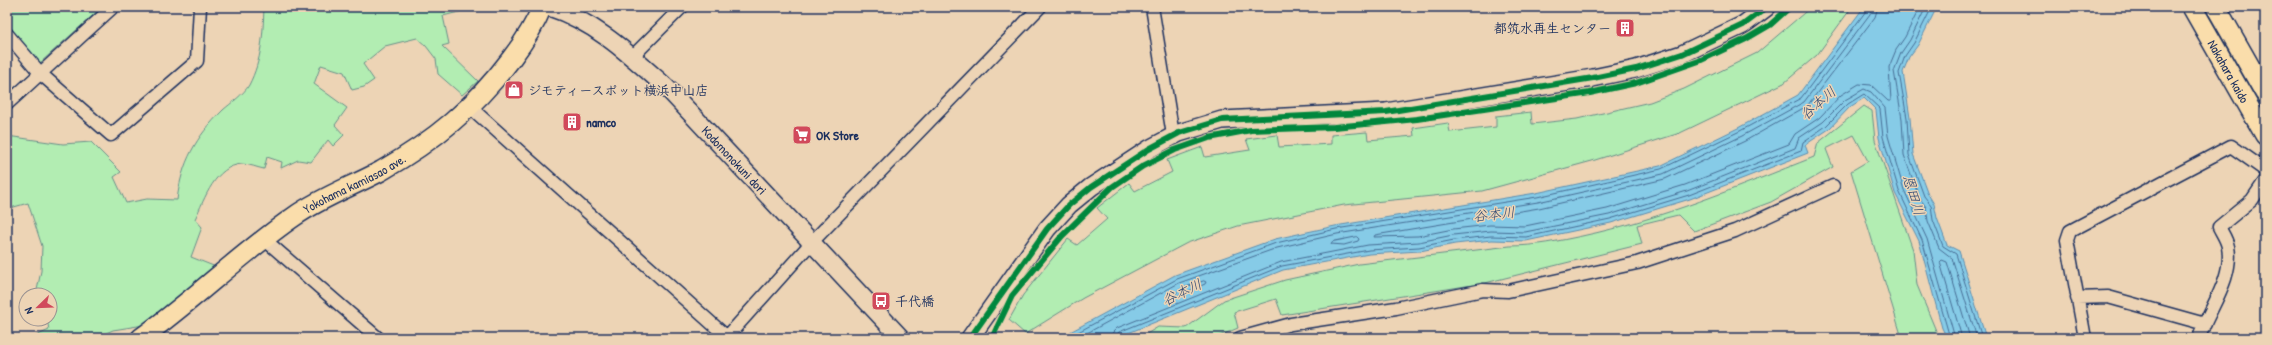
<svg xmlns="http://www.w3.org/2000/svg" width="2272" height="345" viewBox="0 0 2272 345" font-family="'Patrick Hand','Klee One',sans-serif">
<rect width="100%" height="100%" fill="#edd4b5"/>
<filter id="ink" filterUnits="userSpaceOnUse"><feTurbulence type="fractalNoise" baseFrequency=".025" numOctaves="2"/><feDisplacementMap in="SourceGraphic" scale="8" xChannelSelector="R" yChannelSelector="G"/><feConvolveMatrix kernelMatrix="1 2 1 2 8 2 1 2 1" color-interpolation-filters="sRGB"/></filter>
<g filter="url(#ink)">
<path fill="#b2edb2" stroke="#668e88" d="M7,7H102L40,63L7,26Z
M264,7H478L443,16L449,44L442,46L478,81L462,95L438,74L436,59L426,46L417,38L385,46L363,64L374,80L364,87L352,90L344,72L321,65L314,84L347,108L335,125L344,135L333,146L328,140L311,162L298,160L281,168L282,162L267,157L264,169C258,168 249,164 242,164C215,166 205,198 195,219L202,227L191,257L216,267L144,325L113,330L95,338H37L36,336L49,330L47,319H50V295H36L41,271L42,246L28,203L7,209V136L63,144L91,142L121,172L114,177L126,203L147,199L177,200C182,162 195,138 223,110C231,103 244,94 249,85C262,60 263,34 264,7Z
M1811,7H1852L1817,55L1784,83L1680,133L1592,161L1482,191L1344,205L1238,226L1187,243L1083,298L1025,334L1009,320L1023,295L1068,239L1077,245L1107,219L1097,208L1129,183L1135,191L1172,172L1167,160L1202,147L1205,157L1250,150L1246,139L1277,135L1279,147L1331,144V135L1367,132L1368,140L1414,136L1413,128L1448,123L1450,132L1496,127V116L1531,112L1532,124L1577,119L1650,102L1684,89L1757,53Z
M1864,106L1872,111L1875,140L1913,250L1917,285L1939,338H1902L1851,171L1868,161L1854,135L1826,149L1833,167L1771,202L1694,231L1678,215L1637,225L1642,244L1485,283L1282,315L1276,299L1234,312L1238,328L1215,338H1140L1158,327L1186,328L1224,300L1285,280L1359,264L1510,246C1535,246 1558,241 1582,236C1662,219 1738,187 1814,157L1818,143Z"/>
<path fill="#86cbe7" stroke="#5b8db0" d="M1864,7H1937L1918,45L1909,57L1903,72L1910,118L1913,154L1928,194L1934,204L1937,218L1947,245L1959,251L1986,338H1947L1942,328L1919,241L1895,193L1879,138L1876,110L1864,98L1850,107L1829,129L1805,145L1808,153L1690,199L1611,223L1526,241L1492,240L1455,244L1420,251L1369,254L1283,270L1116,338H1059L1175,275L1275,239L1335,226L1536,193L1660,166L1738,128L1798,95Z"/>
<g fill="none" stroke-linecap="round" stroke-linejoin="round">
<path stroke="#466d95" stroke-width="1" d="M1878,7L1875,17L1807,106L1745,141L1665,179L1539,208L1375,235L1374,237L1418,236L1453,229L1490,225L1525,226L1607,209L1685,185L1789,144L1795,134L1819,118L1841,95L1859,84L1871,85L1888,101H1891L1889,67L1896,50L1905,37L1920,7
M1926,7L1910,40L1901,53L1894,71L1902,119L1904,155L1919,197L1926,207L1928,221L1939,248L1952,258L1977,338
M1932,7L1914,43L1905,56L1899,73L1907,118L1909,155L1924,196L1931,205L1933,220L1943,246L1956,254L1982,338
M1357,237L1359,239L1358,241L1344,245L1331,244L1332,242Z
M1204,281L1206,282L1205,284L1175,297L1173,296L1181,289Z
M1067,338L1177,279L1276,243L1336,229L1537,197L1661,169L1740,131L1801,98L1866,11L1867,7
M1078,338L1179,283L1277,248L1337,234L1538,202L1663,174L1742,136L1804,102L1870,14L1872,7
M1111,338L1113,332L1117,328L1281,262L1368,245L1419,242L1453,235L1491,231L1525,232L1609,215L1687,191L1795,148L1799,138L1823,122L1845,100L1864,89L1871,92L1885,108L1888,136L1904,190L1927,239L1955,338
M1116,338L1119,332L1282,266L1369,250L1419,247L1454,240L1491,236L1526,237L1610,219L1689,195L1801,151L1803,142L1826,126L1848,104L1864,94L1880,109L1883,137L1899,191L1922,240L1950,338
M1962,338L1940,262L1942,260L1947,262L1970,338"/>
<defs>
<path id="street" d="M1152,7L1173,135
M7,34L41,74L111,135L197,61L200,7
M632,57L682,7
M7,104L113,7
M470,107L728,338
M264,239L378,338
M2077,298L2108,297L2205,324
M726,338L812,242L1040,7
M1240,338L1291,324L1396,308L1483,290L1508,291L1637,263L1735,231L1833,186
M2085,338L2067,240L2070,231L2231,146L2265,170
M2199,338C2208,310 2234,278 2228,247C2227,240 2222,233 2219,227L2252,200L2265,181"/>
<g id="secondary">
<path id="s1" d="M549,7C596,22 631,56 667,88L901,338"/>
<path d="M970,338L1047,229L1069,205L1091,187L1149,149L1179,133L1222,120L1386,112L1593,78L1636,69L1682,54L1743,25L1767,7"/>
</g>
<g id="primary">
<path id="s2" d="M2192,7L2265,135"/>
<path d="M2216,7L2265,93"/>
<path id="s3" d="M141,338C194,300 241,253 295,216C322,197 353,186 381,171C435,140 474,108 511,59C524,42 534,27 542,7"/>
</g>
</defs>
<use href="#street" stroke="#1b2f5e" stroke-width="15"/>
<use href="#secondary" stroke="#1b2f5e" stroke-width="20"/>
<use href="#primary" stroke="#1b2f5e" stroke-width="22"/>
<use href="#street" stroke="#edd4b5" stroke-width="12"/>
<use href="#secondary" stroke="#edd4b5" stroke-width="17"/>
<use href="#primary" stroke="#faddab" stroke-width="19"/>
<defs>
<path id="cycleway" d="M970,338L1047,229L1069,205L1091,187L1149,149L1179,133L1222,120L1386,112L1593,78L1636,69L1682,54L1743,25L1767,7
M992,338L1012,296L1062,236L1112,187L1143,166L1175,150L1209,138L1251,130L1334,127L1417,119L1590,93L1636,83L1699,61L1746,39L1770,25L1790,7"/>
</defs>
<use href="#cycleway" stroke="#edd4b5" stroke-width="8"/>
<use href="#cycleway" stroke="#00873e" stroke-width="6"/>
</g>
</g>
<defs>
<symbol id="building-square" viewBox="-11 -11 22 22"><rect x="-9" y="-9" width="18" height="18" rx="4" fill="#d1495b" stroke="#edd4b5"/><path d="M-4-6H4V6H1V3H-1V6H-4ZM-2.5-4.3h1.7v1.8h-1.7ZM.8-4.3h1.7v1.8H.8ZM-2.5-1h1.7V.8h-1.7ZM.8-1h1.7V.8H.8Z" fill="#fff"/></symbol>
<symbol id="shop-square" viewBox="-11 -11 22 22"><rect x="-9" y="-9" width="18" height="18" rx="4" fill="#d1495b" stroke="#edd4b5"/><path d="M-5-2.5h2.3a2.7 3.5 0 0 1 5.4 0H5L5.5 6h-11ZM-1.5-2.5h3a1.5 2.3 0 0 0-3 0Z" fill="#fff"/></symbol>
<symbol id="supermarket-square" viewBox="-11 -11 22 22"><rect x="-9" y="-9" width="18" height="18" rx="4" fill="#d1495b" stroke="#edd4b5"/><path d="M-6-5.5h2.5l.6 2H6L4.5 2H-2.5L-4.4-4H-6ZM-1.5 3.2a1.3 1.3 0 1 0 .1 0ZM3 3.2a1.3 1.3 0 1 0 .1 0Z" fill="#fff"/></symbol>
<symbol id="bus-square" viewBox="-11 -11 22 22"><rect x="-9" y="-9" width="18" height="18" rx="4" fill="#d1495b" stroke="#edd4b5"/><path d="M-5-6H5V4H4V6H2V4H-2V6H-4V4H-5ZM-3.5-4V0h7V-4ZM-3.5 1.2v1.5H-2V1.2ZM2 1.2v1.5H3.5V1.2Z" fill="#fff"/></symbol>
</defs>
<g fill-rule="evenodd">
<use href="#building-square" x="1614" y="17" width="22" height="22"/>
<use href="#shop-square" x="503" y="79" width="22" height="22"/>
<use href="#building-square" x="561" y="111" width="22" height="22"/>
<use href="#supermarket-square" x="791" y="124" width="22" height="22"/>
<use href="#bus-square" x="870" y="290" width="22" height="22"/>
</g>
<g text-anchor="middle" stroke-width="3" stroke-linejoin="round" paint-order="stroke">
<g font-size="13" font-weight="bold" fill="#1b2f5e" stroke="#edd4b5" text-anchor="start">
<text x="1611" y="33" text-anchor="end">都筑水再生センター</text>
<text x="528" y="95">ジモティースポット横浜中山店</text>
<text x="586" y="127">namco</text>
<text x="816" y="140">OK Store</text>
<text x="895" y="306">千代橋</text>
</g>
<g font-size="13" fill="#1b2f5e" stroke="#edd4b5">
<text dy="5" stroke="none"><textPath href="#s2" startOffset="74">Nakahara kaido</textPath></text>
<text dy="5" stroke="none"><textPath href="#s1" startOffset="243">Kodomonokuni dori</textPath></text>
<text dy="5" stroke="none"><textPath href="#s3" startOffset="264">Yokohama kamiasao ave.</textPath></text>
</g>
<g font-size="14" font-style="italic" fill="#2b4673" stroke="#edd4b5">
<text transform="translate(1818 103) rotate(-41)" y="5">谷本川</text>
<text transform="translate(1914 195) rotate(73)" y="5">恩田川</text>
<text transform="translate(1494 214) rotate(-6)" y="5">谷本川</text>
<text transform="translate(1182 292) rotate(-26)" y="5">谷本川</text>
</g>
</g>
<rect width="2272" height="345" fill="none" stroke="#edd4b5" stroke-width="24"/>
<rect x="12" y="12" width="2248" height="321" fill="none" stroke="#1b2f5e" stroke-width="1.5" filter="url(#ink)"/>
<g transform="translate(38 307) rotate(247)"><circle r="19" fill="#edd4b5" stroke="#999292"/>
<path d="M0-3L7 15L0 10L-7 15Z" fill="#d1495b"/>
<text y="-6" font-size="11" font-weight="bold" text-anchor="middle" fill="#1b2f5e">N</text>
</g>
</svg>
